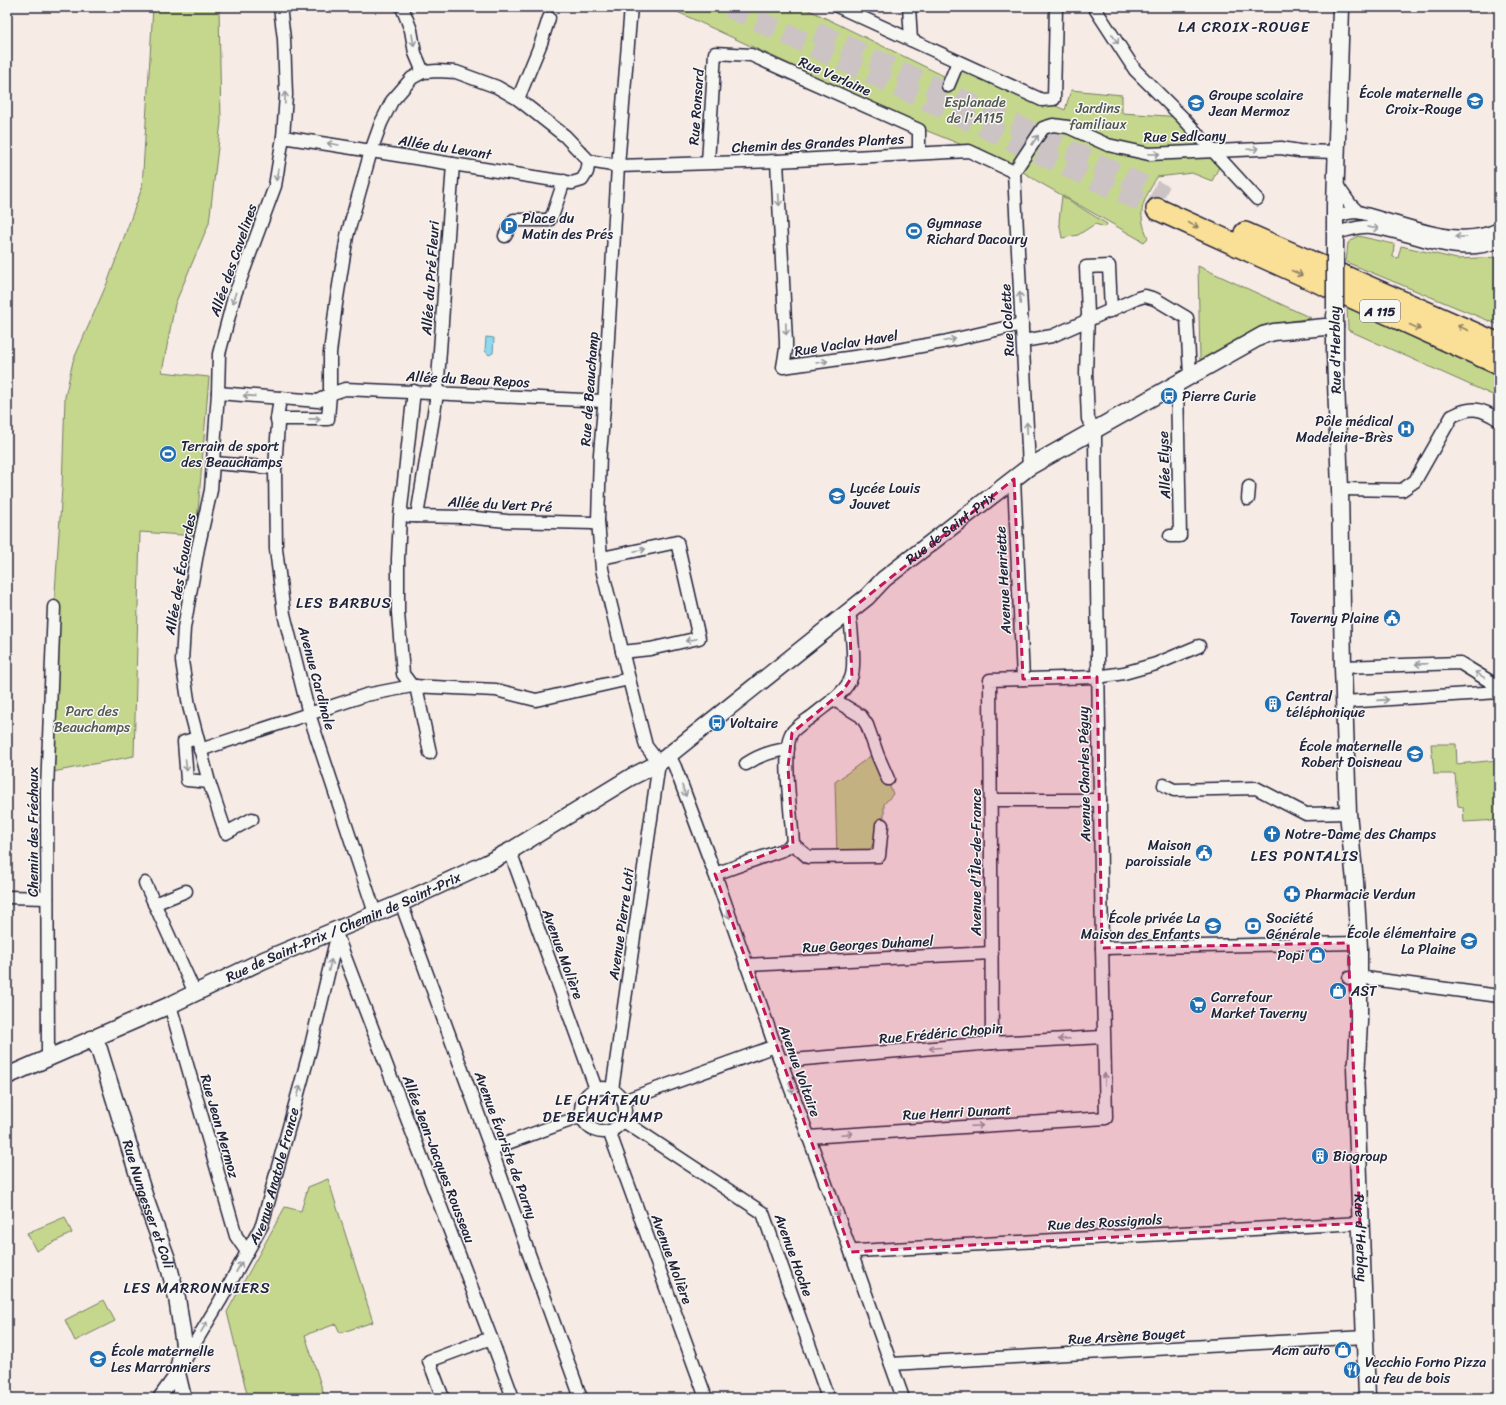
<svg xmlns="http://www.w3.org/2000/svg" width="1506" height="1405" viewBox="0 0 1506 1405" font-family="Sriracha,sans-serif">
<rect width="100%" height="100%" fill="#f7ebe6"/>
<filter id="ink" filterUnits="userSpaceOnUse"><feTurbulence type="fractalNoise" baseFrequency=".025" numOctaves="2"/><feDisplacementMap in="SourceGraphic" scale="8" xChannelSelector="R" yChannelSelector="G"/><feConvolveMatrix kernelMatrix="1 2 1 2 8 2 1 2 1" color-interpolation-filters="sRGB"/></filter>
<g filter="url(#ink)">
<path fill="#c5d78c" stroke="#747c64" d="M153,7H219L221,122L209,223L175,304L162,372L209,377L196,536L140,532L134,756L48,773L54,607L62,488L65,397L73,361L108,281L142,188Z
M663,7H803L950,79L957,63L1065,110L1071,90L1122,95V113L1182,117L1222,161L1212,181L1192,173L1157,177C1143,202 1136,210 1148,238L1144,242L1037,181L1012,165L920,128L787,63L669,8Z
M1062,196L1107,224L1105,227L1095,224L1078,235L1062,238L1059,221Z
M1358,236L1394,244L1393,257L1398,258L1401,246L1457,259L1499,257V325L1346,262L1348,243Z
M1198,266L1311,318L1261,326L1200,360Z
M1347,307L1499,372V398L1348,330Z
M1431,744H1456L1457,764L1499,760V820L1464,822L1463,807L1458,806L1455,774H1434Z
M876,752L893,794L884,804V823L869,852L837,857L835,782Z
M328,1179L373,1322L340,1333L336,1324L305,1335L325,1398H248L227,1312L285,1207L301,1211L308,1187Z
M65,1217L72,1233L36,1251L27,1233Z
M104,1300L115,1321L75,1341L65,1320Z"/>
<path fill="#8ed9ee" stroke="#6390a6" d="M486,337L494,338L493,353L489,355L485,351Z"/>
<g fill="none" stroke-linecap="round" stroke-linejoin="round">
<path stroke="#ccc3c4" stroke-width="21" stroke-dasharray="21 10" stroke-linecap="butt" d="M729,7L1157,209
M816,32L1008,121L1165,196"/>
<defs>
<g id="street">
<path d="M402,7L411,30L415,53L423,72"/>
<path d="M839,7L1042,100L1054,99L1056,7"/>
<path d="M909,7L911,40"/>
<path d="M1094,7L1135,70L1182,117L1257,199"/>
<path d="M948,86L958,62"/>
<path d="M518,99L541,43L549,18"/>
<path d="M283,137L572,183L582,180L587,172L589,161"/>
<path d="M777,161L786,341V349L783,367L883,353L943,342L1022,324"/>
<path d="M708,162L715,53L751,55L919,130V153"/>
<path d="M1014,172L1043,128L1053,125L1068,127L1108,145L1149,154L1281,148L1299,151L1337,152"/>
<path d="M1014,172L1029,467"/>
<path d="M1336,184L1350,204L1358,212"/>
<path d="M1335,216C1342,215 1349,212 1356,212C1365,213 1375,217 1383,219C1420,229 1462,247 1499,229"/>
<path d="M1335,233C1346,231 1360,225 1371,227C1413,232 1457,260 1499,241"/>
<path d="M505,236L514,220H549L553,214L564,181"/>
<path d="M1023,341L1052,336L1138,298L1145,296L1155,299L1187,318L1190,376"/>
<path d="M218,393L318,401L330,394L345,389L604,401"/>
<path d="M280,398L277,419L278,424L275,468L276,549L284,614L309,714L375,913"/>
<path d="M277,419H328L330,394V353L336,304L347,236L371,151L381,123L392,101L412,78L423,72L437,71L456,72L497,87L518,99L565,136L589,161L618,166L777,161L969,151L1014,172"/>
<path d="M214,463L275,468"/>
<path d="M1014,479L1023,679"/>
<path d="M1340,489L1402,490L1415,481L1452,416C1472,406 1481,408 1499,420"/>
<path d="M1248,499L1249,487"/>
<path d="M409,516L465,517L507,521L593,523L598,521"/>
<path d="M417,516L437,394L453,164"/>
<path d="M1170,536H1180L1177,383"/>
<path d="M602,558L677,542L699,638L650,649L622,652"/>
<path d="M1343,667L1460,663L1499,687"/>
<path d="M412,686L403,674L398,613V559L400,517L414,391"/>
<path d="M416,686L430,753"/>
<path d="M833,699L861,716L867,725L878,756L888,779"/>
<path d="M1344,702L1499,692"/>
<path d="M197,738L184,742L187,780L209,782"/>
<path d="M200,750L366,695L412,686L496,690L536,700L629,679"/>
<path d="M669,755L675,767L715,874L775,1046L846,1238L903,1398"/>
<path d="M746,764C759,755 772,751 788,749"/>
<path d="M1164,785L1174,790L1256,788L1306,814L1348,813"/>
<path d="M991,800H1100"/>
<path d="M252,819L226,833L209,782L189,706L182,661L184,628L198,548L211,490L218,393L219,354L234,297L275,186L283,137L286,95L284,39L280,7"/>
<path d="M793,844L808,857L879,856L882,825"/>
<path d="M510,851L596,1089"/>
<path d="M715,874L785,849L793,844C792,821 782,752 791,734C794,728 809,719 815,714C827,704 845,693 851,678C856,666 851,624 849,611"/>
<path d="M145,883L195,993"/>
<path d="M7,897L47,898"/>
<path d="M401,903L491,1149L581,1398"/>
<path d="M154,904L186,891"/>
<path d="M335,931L491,1338L513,1398"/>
<path d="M1102,948L1358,943"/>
<path d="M746,965L992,953"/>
<path d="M1349,978H1365L1499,996"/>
<path d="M170,1005L236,1236L247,1252"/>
<path d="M992,1043L990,680L1097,677L1124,673L1156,664L1199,646"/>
<path d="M48,1057L47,791L54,607"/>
<path d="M781,1061L992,1043L1103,1037"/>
<circle cx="603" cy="1110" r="22"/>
<path d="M612,1090L659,763L646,746L629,679L602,569L598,521L600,454L604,407L618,166L631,7"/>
<path d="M623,1101L775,1046"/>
<path d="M622,1120L763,1213L828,1398"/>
<path d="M609,1131L706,1398"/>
<path d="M808,1137L1106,1118L1102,948L1095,439V430L1088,419L1086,373L1088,314L1086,267L1109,266L1111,311"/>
<path d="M491,1149L582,1116"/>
<path d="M851,1252L857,1251L1360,1223"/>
<path d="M891,1364L1365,1337"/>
<path id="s1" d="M159,1398L177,1373L220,1301L262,1225L310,1050L335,945L338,939"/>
<path d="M443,1398L429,1361L491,1338"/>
</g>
<g id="secondary">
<path d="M1335,255V206L1341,7"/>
<path d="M1335,315V355L1340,489L1343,667L1348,813L1355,881L1359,948V1021L1356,1078"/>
<path id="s2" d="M92,1039L99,1049L146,1201L167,1259L177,1298L184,1345L177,1373L183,1398"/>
<path id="s3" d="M1355,1068L1367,1398"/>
<path id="s4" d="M7,1076L170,1005L264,960L401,903L487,863L510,851L631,777L659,763L867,597L884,579L1029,467L1263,335L1274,332L1335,326"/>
</g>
<path id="highway" d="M1157,209L1499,364
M1245,233L1499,344"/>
</defs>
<use href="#street" stroke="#22223b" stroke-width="15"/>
<use href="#secondary" stroke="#22223b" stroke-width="19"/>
<use href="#highway" stroke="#22223b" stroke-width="24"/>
<use href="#street" stroke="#f6f6f2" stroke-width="12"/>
<use href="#secondary" stroke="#f6f6f2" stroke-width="16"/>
<use href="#highway" stroke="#fadf96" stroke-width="21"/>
<defs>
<path id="secondary-bridge" d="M1335,309V255"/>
</defs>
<use href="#secondary-bridge" stroke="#22223b" stroke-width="19" stroke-linecap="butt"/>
<use href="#secondary-bridge" stroke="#f6f6f2" stroke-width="16"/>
</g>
<defs><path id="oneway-shaft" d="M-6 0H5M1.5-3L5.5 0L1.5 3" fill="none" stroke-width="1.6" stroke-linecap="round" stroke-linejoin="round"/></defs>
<g stroke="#9797a0">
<use href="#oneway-shaft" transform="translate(1115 39) rotate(56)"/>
<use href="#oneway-shaft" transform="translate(413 40) rotate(80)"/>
<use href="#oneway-shaft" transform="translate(285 98) rotate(-88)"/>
<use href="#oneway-shaft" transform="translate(1035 140) rotate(-57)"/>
<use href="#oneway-shaft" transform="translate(333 144) rotate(-171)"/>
<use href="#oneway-shaft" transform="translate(1253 149) rotate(-3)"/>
<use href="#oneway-shaft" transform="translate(1154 154)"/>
<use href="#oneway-shaft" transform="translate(277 175) rotate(99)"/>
<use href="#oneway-shaft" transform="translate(779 200) rotate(87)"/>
<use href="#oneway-shaft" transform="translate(1373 228) rotate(9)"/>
<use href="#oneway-shaft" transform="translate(1461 237) rotate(-177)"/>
<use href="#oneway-shaft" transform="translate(234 298) rotate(107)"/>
<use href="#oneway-shaft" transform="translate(1020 298) rotate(-93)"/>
<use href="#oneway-shaft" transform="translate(786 329) rotate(88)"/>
<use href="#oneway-shaft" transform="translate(950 340) rotate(-12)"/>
<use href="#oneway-shaft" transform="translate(822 362) rotate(-9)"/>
<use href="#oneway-shaft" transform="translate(249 396) rotate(-176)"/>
<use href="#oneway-shaft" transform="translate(315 419) rotate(1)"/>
<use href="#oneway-shaft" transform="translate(1027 428) rotate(-93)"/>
<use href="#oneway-shaft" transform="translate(640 550) rotate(-12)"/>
<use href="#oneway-shaft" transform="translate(691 640) rotate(168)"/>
<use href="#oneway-shaft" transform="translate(1421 664) rotate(178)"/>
<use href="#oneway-shaft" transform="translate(1480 675) rotate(-148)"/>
<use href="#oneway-shaft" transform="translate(1383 700) rotate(-4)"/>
<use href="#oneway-shaft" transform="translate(186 765) rotate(85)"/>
<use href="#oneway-shaft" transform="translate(684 791) rotate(70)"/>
<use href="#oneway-shaft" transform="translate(728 913) rotate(71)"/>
<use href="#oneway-shaft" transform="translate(330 965) rotate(-77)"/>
<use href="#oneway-shaft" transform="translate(1064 1039) rotate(177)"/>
<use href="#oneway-shaft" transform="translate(935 1048) rotate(175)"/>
<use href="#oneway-shaft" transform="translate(1105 1079) rotate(-92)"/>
<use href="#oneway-shaft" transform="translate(791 1088) rotate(70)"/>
<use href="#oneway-shaft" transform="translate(299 1091) rotate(-75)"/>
<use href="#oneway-shaft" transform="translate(977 1126) rotate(-3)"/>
<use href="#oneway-shaft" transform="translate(847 1134) rotate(-3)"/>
<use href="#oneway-shaft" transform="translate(836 1211) rotate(70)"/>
<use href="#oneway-shaft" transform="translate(239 1267) rotate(-61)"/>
<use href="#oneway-shaft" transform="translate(204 1327) rotate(-59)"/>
</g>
<g stroke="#8e8068">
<use href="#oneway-shaft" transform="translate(1193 225) rotate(24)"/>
<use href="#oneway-shaft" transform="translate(1297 273) rotate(25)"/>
<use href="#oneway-shaft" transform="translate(1415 327) rotate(25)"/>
<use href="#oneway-shaft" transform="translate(1463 328) rotate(-156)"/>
</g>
</g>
<path fill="#c2185b" fill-opacity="0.2" stroke="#c2185b" stroke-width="3" stroke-dasharray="8 5" stroke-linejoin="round" d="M1014,479L1023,679L1097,677L1102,948L1348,943L1360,1223L851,1252L715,874L793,844L788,767L792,733L842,692L852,677L849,611Z"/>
<defs>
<symbol id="school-disc" viewBox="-11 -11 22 22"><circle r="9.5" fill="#1f6fb2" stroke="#f6f6f2"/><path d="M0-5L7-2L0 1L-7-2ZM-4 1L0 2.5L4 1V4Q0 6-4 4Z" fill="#fff"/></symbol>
<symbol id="parking-disc" viewBox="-11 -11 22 22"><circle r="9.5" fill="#1f6fb2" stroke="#f6f6f2"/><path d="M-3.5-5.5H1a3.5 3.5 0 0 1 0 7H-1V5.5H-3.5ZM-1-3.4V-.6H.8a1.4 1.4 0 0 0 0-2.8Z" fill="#fff"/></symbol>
<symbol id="stadium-disc" viewBox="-11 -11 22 22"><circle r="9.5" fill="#1f6fb2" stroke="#f6f6f2"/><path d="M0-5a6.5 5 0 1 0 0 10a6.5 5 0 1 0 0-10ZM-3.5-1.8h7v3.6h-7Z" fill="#fff"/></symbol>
<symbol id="bus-disc" viewBox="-11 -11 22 22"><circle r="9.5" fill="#1f6fb2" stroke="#f6f6f2"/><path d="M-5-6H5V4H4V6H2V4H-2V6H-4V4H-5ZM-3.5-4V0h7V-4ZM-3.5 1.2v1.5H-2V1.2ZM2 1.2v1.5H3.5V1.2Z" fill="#fff"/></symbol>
<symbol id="hospital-disc" viewBox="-11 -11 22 22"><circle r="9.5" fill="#1f6fb2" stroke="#f6f6f2"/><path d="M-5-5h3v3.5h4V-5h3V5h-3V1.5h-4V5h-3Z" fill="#fff"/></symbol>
<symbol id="civic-disc" viewBox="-11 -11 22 22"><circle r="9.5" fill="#1f6fb2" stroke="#f6f6f2"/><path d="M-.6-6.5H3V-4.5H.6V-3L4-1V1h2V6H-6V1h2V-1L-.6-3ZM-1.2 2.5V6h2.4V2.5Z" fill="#fff"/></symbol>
<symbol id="building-disc" viewBox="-11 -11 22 22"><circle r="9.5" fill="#1f6fb2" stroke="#f6f6f2"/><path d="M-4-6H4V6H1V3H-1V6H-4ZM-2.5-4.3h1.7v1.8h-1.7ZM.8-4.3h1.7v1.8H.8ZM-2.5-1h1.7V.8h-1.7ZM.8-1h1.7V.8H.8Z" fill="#fff"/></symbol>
<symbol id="church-disc" viewBox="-11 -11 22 22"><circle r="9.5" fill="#1f6fb2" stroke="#f6f6f2"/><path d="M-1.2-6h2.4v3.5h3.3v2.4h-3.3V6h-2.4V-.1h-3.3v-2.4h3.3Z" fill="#fff"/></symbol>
<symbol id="pharmacy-disc" viewBox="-11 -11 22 22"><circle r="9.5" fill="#1f6fb2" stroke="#f6f6f2"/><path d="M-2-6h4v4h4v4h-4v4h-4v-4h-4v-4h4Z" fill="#fff"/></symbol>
<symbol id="bank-disc" viewBox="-11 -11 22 22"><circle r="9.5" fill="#1f6fb2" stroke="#f6f6f2"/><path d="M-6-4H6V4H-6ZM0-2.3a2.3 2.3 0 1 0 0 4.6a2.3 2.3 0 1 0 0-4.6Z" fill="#fff"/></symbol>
<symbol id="shop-disc" viewBox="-11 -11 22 22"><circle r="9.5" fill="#1f6fb2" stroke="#f6f6f2"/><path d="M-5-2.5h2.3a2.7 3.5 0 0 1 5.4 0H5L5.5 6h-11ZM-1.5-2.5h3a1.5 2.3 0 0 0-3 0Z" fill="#fff"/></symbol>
<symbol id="supermarket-disc" viewBox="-11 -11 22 22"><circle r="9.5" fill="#1f6fb2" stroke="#f6f6f2"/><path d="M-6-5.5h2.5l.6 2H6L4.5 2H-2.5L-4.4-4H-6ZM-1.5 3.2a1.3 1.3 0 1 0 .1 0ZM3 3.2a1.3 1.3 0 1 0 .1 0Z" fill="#fff"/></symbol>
<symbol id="restaurant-disc" viewBox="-11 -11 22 22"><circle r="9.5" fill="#1f6fb2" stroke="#f6f6f2"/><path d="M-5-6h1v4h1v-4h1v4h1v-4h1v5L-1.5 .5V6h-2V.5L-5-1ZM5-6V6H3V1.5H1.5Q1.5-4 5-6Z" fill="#fff"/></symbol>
</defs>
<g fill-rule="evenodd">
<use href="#school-disc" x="1465" y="91" width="20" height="20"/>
<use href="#school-disc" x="1186" y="93" width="20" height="20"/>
<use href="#parking-disc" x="499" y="216" width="20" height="20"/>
<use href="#stadium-disc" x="904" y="221" width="20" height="20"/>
<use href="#bus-disc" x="1159" y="386" width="20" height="20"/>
<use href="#hospital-disc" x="1396" y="419" width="20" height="20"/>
<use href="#stadium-disc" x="158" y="444" width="20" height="20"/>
<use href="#school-disc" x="827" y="486" width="20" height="20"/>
<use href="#civic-disc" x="1382" y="608" width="20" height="20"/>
<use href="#building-disc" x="1263" y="694" width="20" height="20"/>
<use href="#bus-disc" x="707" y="713" width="20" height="20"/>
<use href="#school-disc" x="1405" y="744" width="20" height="20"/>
<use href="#church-disc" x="1262" y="824" width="20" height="20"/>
<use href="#civic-disc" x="1194" y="843" width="20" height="20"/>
<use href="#pharmacy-disc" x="1282" y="884" width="20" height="20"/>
<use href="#school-disc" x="1203" y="916" width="20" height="20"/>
<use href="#bank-disc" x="1243" y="916" width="20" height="20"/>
<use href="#school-disc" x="1459" y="931" width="20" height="20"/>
<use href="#shop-disc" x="1307" y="945" width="20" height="20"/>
<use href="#shop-disc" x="1328" y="981" width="20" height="20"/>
<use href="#supermarket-disc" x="1188" y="995" width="20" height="20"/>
<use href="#building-disc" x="1310" y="1146" width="20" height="20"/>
<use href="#shop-disc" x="1333" y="1340" width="20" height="20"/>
<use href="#school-disc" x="88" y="1349" width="20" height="20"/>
<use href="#restaurant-disc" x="1342" y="1360" width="20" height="20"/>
</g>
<g text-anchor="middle" stroke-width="3" stroke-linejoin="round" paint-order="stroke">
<rect fill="#f6f6f2" stroke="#626272" stroke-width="1" x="1360" y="300" width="40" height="22" rx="3"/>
<g font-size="13" font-weight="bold" fill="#22223b">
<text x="1380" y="316">A 115</text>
</g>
<g font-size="14" fill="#22223b" stroke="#f6f6f2">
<text transform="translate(835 76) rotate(24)" y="5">Rue Verlaine</text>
<text transform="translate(696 107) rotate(-86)" y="5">Rue Ronsard</text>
<text transform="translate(1185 136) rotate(-1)" y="5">Rue Sedlcany</text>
<text transform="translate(818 143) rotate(-3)" y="5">Chemin des Grandes Plantes</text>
<text transform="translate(445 147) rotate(9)" y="5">Allée du Levant</text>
<text transform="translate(233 260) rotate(-71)" y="5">Allée des Cavelines</text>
<text transform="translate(430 278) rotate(-86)" y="5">Allée du Pré Fleuri</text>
<text transform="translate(1007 320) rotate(-93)" y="5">Rue Colette</text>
<text transform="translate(846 343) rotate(-9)" y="5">Rue Vaclav Havel</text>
<text transform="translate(1335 350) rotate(-91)" y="5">Rue d'Herblay</text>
<text transform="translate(468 379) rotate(3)" y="5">Allée du Beau Repos</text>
<text transform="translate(589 389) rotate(-86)" y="5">Rue de Beauchamp</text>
<text transform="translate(1164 465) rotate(-92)" y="5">Allée Elyse</text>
<text transform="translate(500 504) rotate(3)" y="5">Allée du Vert Pré</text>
<text dy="5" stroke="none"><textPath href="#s4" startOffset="1099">Rue de Saint-Prix</textPath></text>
<text transform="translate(180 574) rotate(-80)" y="5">Allée des Écouardes</text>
<text transform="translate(1003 580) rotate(-93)" y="5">Avenue Henriette</text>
<text transform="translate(317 678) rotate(75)" y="5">Avenue Cardinale</text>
<text transform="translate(1084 774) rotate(-91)" y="5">Avenue Charles Péguy</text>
<text transform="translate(33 832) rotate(-90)" y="5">Chemin des Fréchaux</text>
<text transform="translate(976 862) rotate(-90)" y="5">Avenue d'Île-de-France</text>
<text transform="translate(621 924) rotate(-82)" y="5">Avenue Pierre Loti</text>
<text dy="5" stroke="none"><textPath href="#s4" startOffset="368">Rue de Saint-Prix / Chemin de Saint-Prix</textPath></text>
<text transform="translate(868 944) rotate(-3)" y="5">Rue Georges Duhamel</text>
<text transform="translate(563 954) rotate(70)" y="5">Avenue Molière</text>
<text transform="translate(941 1033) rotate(-5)" y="5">Rue Frédéric Chopin</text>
<text transform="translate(800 1071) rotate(70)" y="5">Avenue Voltaire</text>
<text transform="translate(957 1112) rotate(-3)" y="5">Rue Henri Dunant</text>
<text transform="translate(220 1126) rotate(74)" y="5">Rue Jean Mermoz</text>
<text transform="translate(506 1145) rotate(70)" y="5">Avenue Évariste de Parny</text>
<text transform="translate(439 1159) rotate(69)" y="5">Allée Jean-Jacques Rousseau</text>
<text dy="5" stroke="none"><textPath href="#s1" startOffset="252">Avenue Anatole France</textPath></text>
<text dy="5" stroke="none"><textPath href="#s2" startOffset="175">Rue Nungesser et Coli</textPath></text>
<text transform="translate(1105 1222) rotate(-3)" y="5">Rue des Rossignols</text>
<text dy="5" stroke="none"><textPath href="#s3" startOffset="170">Rue d'Herblay</textPath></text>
<text transform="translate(794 1255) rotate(70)" y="5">Avenue Hoche</text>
<text transform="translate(672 1259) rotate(70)" y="5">Avenue Molière</text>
<text transform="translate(1127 1336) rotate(-3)" y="5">Rue Arsène Bouget</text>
</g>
<g font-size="14" fill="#22223b" stroke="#f6f6f2" text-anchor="start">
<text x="1462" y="98" text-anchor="end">École maternelle<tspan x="1462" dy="16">Croix-Rouge</tspan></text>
<text x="1209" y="100">Groupe scolaire<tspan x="1209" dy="16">Jean Mermoz</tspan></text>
<text x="522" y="223">Place du<tspan x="522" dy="16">Matin des Prés</tspan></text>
<text x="927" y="228">Gymnase<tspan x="927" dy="16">Richard Dacoury</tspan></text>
<text x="1182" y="401">Pierre Curie</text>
<text x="1393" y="426" text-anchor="end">Pôle médical<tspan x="1393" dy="16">Madeleine-Brès</tspan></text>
<text x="181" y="451">Terrain de sport<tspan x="181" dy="16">des Beauchamps</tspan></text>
<text x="850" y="493">Lycée Louis<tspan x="850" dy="16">Jouvet</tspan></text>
<text x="1379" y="623" text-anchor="end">Taverny Plaine</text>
<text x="1286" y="701">Central<tspan x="1286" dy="16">téléphonique</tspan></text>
<text x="730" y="728">Voltaire</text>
<text x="1402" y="751" text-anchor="end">École maternelle<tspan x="1402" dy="16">Robert Doisneau</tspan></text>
<text x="1285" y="839">Notre-Dame des Champs</text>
<text x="1191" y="850" text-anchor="end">Maison<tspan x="1191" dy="16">paroissiale</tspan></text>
<text x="1305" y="899">Pharmacie Verdun</text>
<text x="1200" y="923" text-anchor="end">École privée La<tspan x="1200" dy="16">Maison des Enfants</tspan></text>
<text x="1266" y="923">Société<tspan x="1266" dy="16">Générale</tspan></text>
<text x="1456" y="938" text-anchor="end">École élémentaire<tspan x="1456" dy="16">La Plaine</tspan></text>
<text x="1304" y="960" text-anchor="end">Popi</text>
<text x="1351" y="996">AST</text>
<text x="1211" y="1002">Carrefour<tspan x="1211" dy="16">Market Taverny</tspan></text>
<text x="1333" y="1161">Biogroup</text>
<text x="1330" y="1355" text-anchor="end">Acm auto</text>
<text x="111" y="1356">École maternelle<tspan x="111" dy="16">Les Marronniers</tspan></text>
<text x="1365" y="1367">Vecchio Forno Pizza<tspan x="1365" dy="16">au feu de bois</tspan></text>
</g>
<g font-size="14" fill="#535853" stroke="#f6f6f2">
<text x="975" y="107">Esplanade<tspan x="975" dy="16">de l'A115</tspan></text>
<text x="1098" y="113">Jardins<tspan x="1098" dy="16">familiaux</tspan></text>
<text x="92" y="716">Parc des<tspan x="92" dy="16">Beauchamps</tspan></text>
</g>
<g font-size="15" letter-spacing="1" fill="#22223b" stroke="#f6f6f2">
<text x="1244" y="32">LA CROIX-ROUGE</text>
<text x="344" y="608">LES BARBUS</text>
<text x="1305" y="861">LES PONTALIS</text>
<text x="603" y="1105">LE CHÂTEAU<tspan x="603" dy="17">DE BEAUCHAMP</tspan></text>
<text x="197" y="1293">LES MARRONNIERS</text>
</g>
</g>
<rect width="1506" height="1405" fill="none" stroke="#f6f6f2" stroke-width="24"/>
<rect x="12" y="12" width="1482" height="1381" fill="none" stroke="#22223b" stroke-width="1.5" filter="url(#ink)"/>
</svg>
